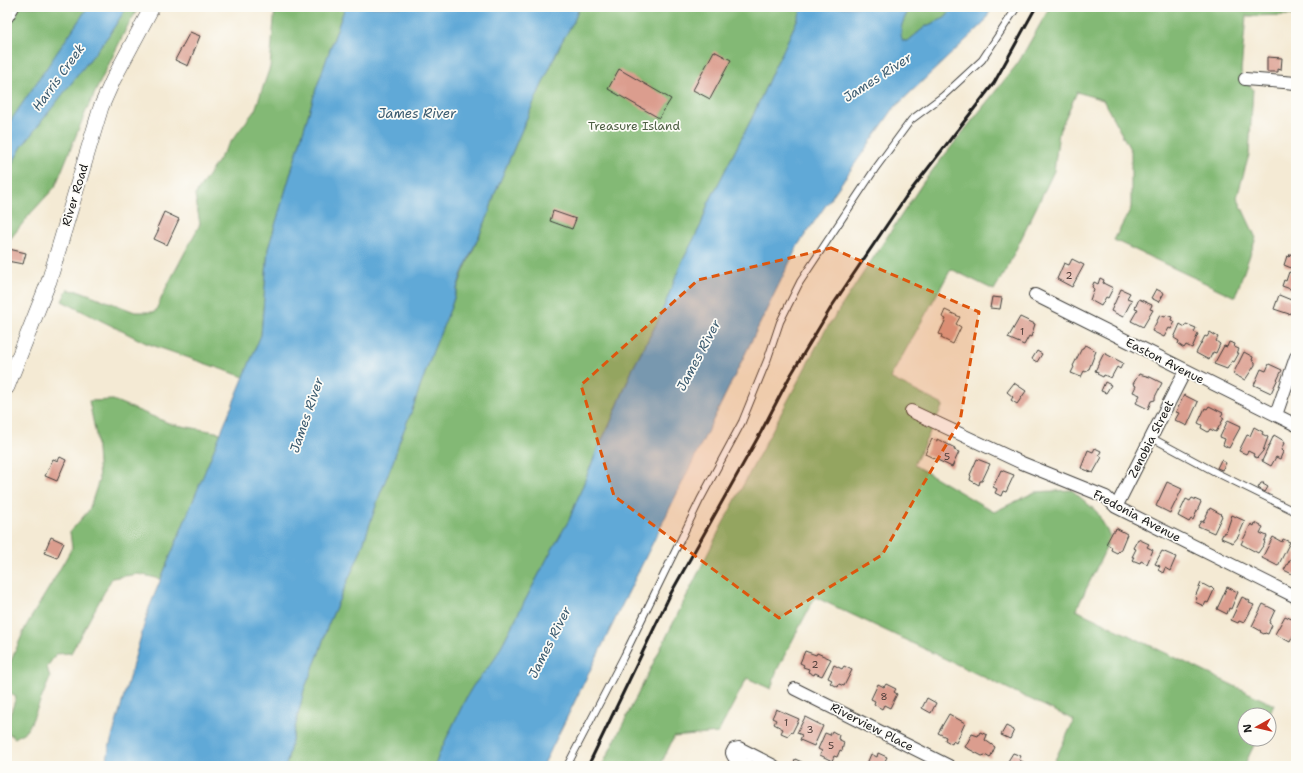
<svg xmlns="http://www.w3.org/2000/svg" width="1303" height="773" viewBox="0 0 1303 773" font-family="'Shantell Sans',sans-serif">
<rect width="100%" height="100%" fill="#fdfcf7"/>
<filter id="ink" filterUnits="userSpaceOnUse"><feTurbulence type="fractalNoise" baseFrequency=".025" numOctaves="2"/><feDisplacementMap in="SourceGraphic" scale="8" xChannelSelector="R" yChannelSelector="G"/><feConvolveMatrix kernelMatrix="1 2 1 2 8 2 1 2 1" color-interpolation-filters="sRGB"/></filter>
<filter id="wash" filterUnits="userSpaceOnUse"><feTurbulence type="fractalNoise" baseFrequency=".012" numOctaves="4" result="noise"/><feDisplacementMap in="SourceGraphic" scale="16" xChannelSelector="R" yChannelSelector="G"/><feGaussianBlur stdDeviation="0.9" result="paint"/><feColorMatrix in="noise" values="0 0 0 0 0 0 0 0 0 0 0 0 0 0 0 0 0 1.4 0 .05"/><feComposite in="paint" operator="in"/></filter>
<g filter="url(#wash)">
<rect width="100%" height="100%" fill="#f4ead4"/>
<path fill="#83b975" stroke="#506a48" d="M7,7H88L7,126Z
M127,7H139L127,27L86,111L55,187L31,213L7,243V172L23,145L109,35Z
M275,7H345L316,89L268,249L261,335L244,377L146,343L62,301L67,290L80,291L135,312H155L167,286L200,224L195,195L227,147L255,110L270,67Z
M579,7H803L782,53L774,68L752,118L708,204L701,225L681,264L659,319L633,368L610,424L600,443L569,520L549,555L494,660L473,686L467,696L439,754L435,766H286L304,690L319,653L328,625L360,553L380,494L394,459L399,442L412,410L433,351L451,307L463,273L488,216L495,193L529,113L551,65L561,43L574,21Z
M910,7H954L945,18L926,26L908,41H902C897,28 905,18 910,7Z
M1050,7H1296V19L1292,15L1246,16L1241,71L1243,78L1253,89L1249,155L1237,197L1256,238L1235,297L1114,240L1131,208V151L1103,100L1077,92L1059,132L1054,171L1008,266L994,290L951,269L890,378L943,405L914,465L994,512L1035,492L1072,490L1097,512L1111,538L1076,610L1274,705L1269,715H1245V739H1257L1244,766H1060L1054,762L1074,720L815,597L777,670L771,689L747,678L718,733L674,737L660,766H602L720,529L823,334L924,181L1018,63Z
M113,400L171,424L221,433L161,579L138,574L112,578L71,653L56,654L47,667L50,678L31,723L26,731L15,738L7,732V724L16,697L7,692V670L26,626L53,581L72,548L70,532L89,510L99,480L96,435L89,401Z"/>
<path fill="#60a9d7" stroke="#3e627a" d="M88,7H127L109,35L23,145L7,172V126Z
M345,7H579L574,21L561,43L551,65L529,113L495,193L488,216L462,273L451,307L433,351L412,410L399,442L394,459L380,494L360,553L328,625L319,653L304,690L286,766H106L109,748L149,608L261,335L268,249L316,89Z
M803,7H910C905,18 897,29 903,41H908L926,26L945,18L954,7H992L984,23L894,108L798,245L716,414L543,766H435L439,754L467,696L473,686L494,660L549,555L569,520L600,443L610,424L633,368L659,319L681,264L701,225L708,204L752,118L774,68L782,53Z"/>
<g id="blocks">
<path fill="#db9d8e" d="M190,32L200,36L188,66L175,60Z
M714,51L731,60L710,99L693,90Z
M1267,57L1282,58L1281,70L1278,69V72H1267Z
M619,69L671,99L659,118L608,89Z
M553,211L576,219L572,229L550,221Z
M164,212L179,219L167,245L154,239L159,229L157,228Z
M9,249L26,253L23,264L7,261Z
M1296,252V270L1284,265L1287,256L1289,257L1290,254L1295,255Z
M1072,259L1084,265L1072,287L1057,279L1064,263L1069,265Z
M1289,272L1296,274V291L1282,286L1284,280L1286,281Z
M1100,278L1104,280L1103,283L1113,288L1108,298L1106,297L1101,306L1090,300L1094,289L1092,287L1094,282L1098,284Z
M1121,289L1130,293L1127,298L1132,300L1123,317L1111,311Z
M1156,289L1164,293L1159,302L1151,298Z
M1279,295L1296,302L1292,314L1290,313L1289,314L1274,309Z
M992,297L1002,298L1000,309L990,308Z
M1139,299L1152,305L1150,309L1153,310L1143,327L1131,321L1138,309L1135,308Z
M945,310L960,317L956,324L961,327L953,344L941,338L942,335L939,334L946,319L942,317Z
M1160,315L1165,317L1166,315L1172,317L1171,320L1175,322L1171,329L1169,328L1164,337L1152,331Z
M1020,317L1035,324L1031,337L1029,336L1024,345L1008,338Z
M1180,324L1185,327L1186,324L1196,328L1194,332L1198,334L1192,348L1186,345L1184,348L1178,344L1179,341L1174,338Z
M1210,332L1218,337L1216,341L1220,344L1216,353L1213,352L1209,360L1196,353L1205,336L1207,337Z
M1229,342L1235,344L1234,347L1239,349L1237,353H1239L1234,362L1232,361L1227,369L1214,364L1224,346L1227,347Z
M1085,345L1096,351L1089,369H1088L1086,372L1084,371L1081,377L1071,373L1074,367L1073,366L1082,348H1083Z
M1037,351L1042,354L1037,362L1032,359Z
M1244,352L1253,357L1252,360L1255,362V365L1245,380L1233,374Z
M1104,353L1123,363L1120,369L1117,367L1111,378L1104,375L1103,377L1097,374L1098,372L1095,371Z
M1269,364L1282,370L1271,393L1254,385L1261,369L1266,371Z
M1139,374L1150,377L1162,383L1155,397V400L1151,401L1148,409L1136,403L1140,395L1133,392L1136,386L1133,384Z
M1105,382L1111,385L1106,393L1101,391Z
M1014,383L1026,391L1017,404L1011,400L1013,397L1007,392Z
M1184,395L1198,402L1187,426L1175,420L1179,413L1176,412Z
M1209,406L1223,413L1221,416L1224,418L1216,432L1210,429L1208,432L1201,428L1202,425L1198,423L1205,408L1207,409Z
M1228,420L1241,426L1229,448L1223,445L1225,439L1220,437Z
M1254,427L1263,432L1262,434L1268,437L1263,451L1257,458L1253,456L1254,454L1248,451L1246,454L1239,451L1247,435L1250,436Z
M1274,435L1284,441L1283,443H1284L1281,450L1283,452L1280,459L1276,457L1271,466L1262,461Z
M932,439L937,441V439L955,448L954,450L959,452L952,467L925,454Z
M1095,448L1101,451L1099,455L1102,457L1093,473L1081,468L1088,450L1093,452Z
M60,457L66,460L57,481L45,476L53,459L58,461Z
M977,459L990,464L982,481H980L979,485L970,480L971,476L970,475Z
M1221,460L1226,463L1222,470L1217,468Z
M1001,470L1014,475L1006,492L1003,491L1001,496L995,493L997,489L993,487Z
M1167,482L1182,489L1170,513L1156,506Z
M1261,483H1264L1263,484L1268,487L1265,492L1258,488Z
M1192,498L1201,502L1193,520L1191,519L1189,522L1178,516L1186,499L1190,501Z
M1210,508L1221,514L1220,515L1222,516L1214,533L1198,526L1201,521L1203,522Z
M1232,515L1245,521L1238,537L1233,543L1221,538L1224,532L1226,533Z
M1255,523L1263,527L1260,533L1267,536L1264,542L1265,543L1258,553L1241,544L1251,524L1254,526Z
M1116,528L1127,534L1120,551H1119L1117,553L1111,550L1112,547L1106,544L1113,531H1115Z
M51,537L64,543L57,558L44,553Z
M1273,537L1282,542L1283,539L1290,542L1278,566L1262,558Z
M1138,539L1149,544L1147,547L1153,550L1147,564L1141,561L1140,563L1132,560L1134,557H1132L1136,549L1133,548Z
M1162,551L1176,557L1170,571L1165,568L1163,573L1158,570L1160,566L1155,564Z
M1294,553L1296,554V576L1284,570Z
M1201,583L1210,588L1211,587L1214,590L1208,603L1206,602L1204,606L1195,602L1197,598L1195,597Z
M1227,587L1238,592L1231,609L1229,608L1227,614L1217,609Z
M1242,597L1250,601L1249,603L1254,605L1244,623L1239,621L1238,623L1231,620Z
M1263,604L1275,610L1269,623L1272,625L1268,634L1265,633L1264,634L1260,632L1261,631L1252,626Z
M1285,616L1296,621V630L1290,642L1275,634Z
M805,651L816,655L817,653L831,659L822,676L815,673L814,675L808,672L809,669L803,667L804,665L800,663Z
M834,665L842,669L844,666L852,670L844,686L839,684L838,687L830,683L832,680L828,678Z
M878,684L884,687L886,684L896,689L894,692L897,694L890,708L884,705L882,709L874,704L875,701L871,699Z
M927,698L936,703L931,713L922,708Z
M776,709L799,719L792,733L791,732L788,736L781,733L783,729L774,724L776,720L772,718Z
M949,714L965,723L956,743L953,741L952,744L945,740L946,737L938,733Z
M805,717L823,726L814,746L800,740L802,735L797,733Z
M1006,726L1014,730L1010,739L1001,735Z
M832,731L839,735L838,739L844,742L842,751L840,750L837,757L834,756L832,761L820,755L822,751L818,749L825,733L830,735Z
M980,732L987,735L985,740L995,747L990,758L985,755L982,756L965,747L972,734L978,736Z
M878,753L887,757L885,761L891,764L890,766H866L871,754L877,757Z
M1013,753L1021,756L1019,760L1031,766H1005Z
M795,759L806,764L805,766H793Z"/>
</g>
</g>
<g filter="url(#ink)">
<use href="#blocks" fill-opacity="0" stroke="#3c3b38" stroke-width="1"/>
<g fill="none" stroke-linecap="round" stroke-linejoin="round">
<defs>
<path id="service" d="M1152,438L1217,473L1296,512
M567,766L624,656L700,500L742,422L768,358L780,322L800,282L875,169L911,120L943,96L982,60L1017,7"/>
<path id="minor" d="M7,17L13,7
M1245,79L1296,83
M1035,295L1296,425
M911,411L1022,463L1106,497L1116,507L1296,597
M1276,415L1296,357
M1116,507L1185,371
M795,689L949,766
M748,766C741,763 734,760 732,753L734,749L739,748L774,766"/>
<path id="tertiary" d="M7,387L49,281L101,107L113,80L152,7"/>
</defs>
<use href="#service" stroke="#3c3b38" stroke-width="8"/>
<use href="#minor" stroke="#3c3b38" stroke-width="14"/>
<use href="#tertiary" stroke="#3c3b38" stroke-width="16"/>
<use href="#service" stroke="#fff" stroke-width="6"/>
<use href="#minor" stroke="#fff" stroke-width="12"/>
<use href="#tertiary" stroke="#fff" stroke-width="15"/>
<path stroke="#1c1c1c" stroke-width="3" d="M588,766L671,593L761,432L789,378L832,306L905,198L994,83L1036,7"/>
</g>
</g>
<path fill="#de560d" fill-opacity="0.2" stroke="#de560d" stroke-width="3" stroke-dasharray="8 5" stroke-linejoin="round" d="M831,248L979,312L960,421L882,555L779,618L614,496L581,385L698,280Z"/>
<g text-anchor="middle" stroke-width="3.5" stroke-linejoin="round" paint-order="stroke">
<g font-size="10" fill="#4c3c38">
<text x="1069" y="279">2</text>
<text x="1022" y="335">1</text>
<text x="947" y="460">5</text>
<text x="815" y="668">2</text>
<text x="884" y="700">8</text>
<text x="786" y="726">1</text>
<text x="810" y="733">3</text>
<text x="831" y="749">5</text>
</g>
<g font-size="12" fill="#4c5e42" stroke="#fdfcf7">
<text x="634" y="130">Treasure Island</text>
</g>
<g font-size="12" fill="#1c1c1c" stroke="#fdfcf7">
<text transform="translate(75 195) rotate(-73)" y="4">River Road</text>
<text transform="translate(1165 361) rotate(27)" y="4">Easton Avenue</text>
<text transform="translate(1151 439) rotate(-63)" y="4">Zenobia Street</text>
<text transform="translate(1137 516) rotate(28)" y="4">Fredonia Avenue</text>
<text transform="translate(872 727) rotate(27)" y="4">Riverview Place</text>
</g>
<g font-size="13" font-style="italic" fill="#3b5b70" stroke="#fdfcf7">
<text transform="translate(58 77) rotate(-54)" y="5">Harris Creek</text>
<text transform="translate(877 77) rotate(-33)" y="5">James River</text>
<text x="417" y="118">James River</text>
<text transform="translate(698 355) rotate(-62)" y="5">James River</text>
<text transform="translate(306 415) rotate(-71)" y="5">James River</text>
<text transform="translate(549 642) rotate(-63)" y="5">James River</text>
</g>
</g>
<rect width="1303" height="773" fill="none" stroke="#fdfcf7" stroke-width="24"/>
<g transform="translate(1257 727) rotate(262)"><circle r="19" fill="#fdfcf7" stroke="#a3a29f"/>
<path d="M0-3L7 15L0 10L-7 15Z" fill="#c8321e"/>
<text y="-6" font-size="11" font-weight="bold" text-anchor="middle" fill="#1c1c1c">N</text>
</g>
</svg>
